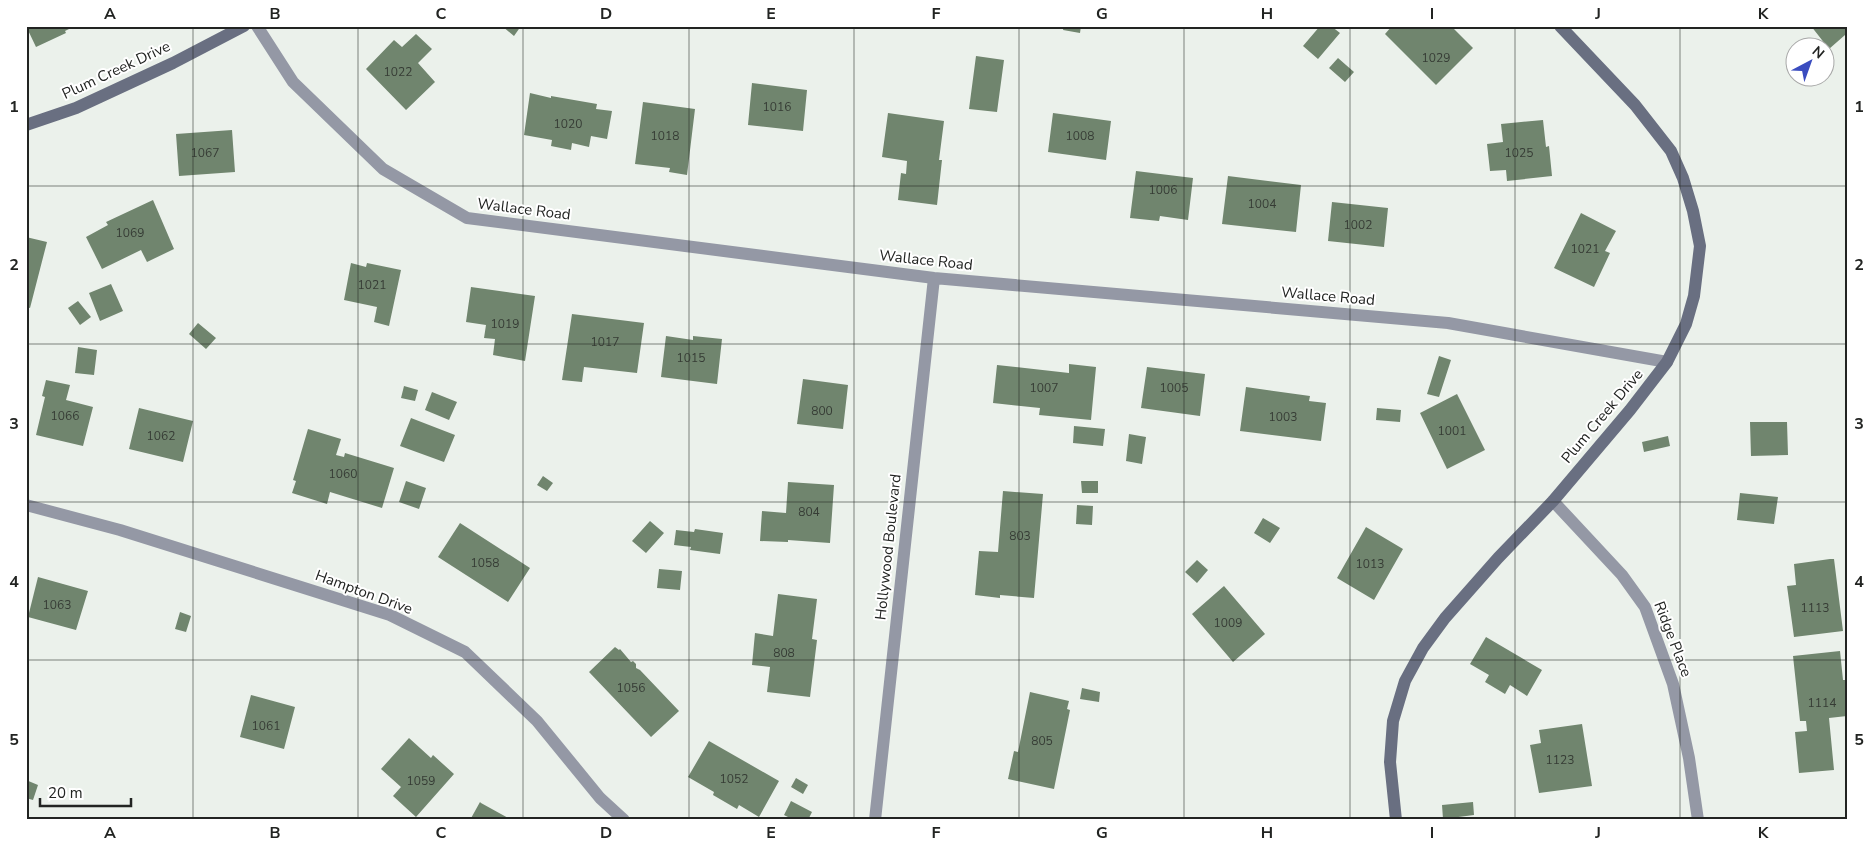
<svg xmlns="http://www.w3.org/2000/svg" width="1873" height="846" viewBox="0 0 1873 846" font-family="'Nunito Sans',sans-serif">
<rect width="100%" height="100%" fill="#ebf1eb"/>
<path fill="#70856e" d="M26,26H75L65,31L66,33L36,47Z
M502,26H521L514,36Z
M1064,26H1081L1080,33L1063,30Z
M1320,26H1331L1340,33L1318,59L1303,46Z
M1392,26H1451L1473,48L1436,85L1385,34Z
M1811,26H1847V36L1845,35L1829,49Z
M416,34L432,49L418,63L435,82L406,110L366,69L394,40L402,47Z
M976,56L1004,60L997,112L969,109Z
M1338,58L1354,72L1345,82L1329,68Z
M752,83L807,90L803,131L748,125Z
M530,93L551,98V96L597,104L596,109L612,111L607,139L591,136L589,147L572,143L571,150L551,146L552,140L524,135Z
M643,102L695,109L687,175L669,172L670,168L635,164Z
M888,113L944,121L939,160H942L937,205L898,200L901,173L906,174L907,161L882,157Z
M1053,113L1111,121L1106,160L1048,152Z
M1543,120L1546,147L1549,146L1552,176L1507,181L1506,170L1490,171L1487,144L1503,142L1501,124Z
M232,130L235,172L179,176L176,134Z
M1136,171L1193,178L1188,220L1160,216L1159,221L1130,218Z
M1228,176L1301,185L1296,232L1222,224Z
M153,200L174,249L147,262L141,250L102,269L86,237L108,225L106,222Z
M1332,202L1388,208L1384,247L1328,241Z
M1581,213L1616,231L1605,251L1610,253L1594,287L1554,268Z
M26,237L47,242L30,308L26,307Z
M351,263L366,267L367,263L401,270L389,326L374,322L377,307L344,300Z
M111,284L123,311L100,321L89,293Z
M471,287L535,296L525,361L493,355L495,339L484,338L486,325L466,322Z
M78,301L91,317L80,325L68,308Z
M572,314L644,323L637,373L584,367L582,382L562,380Z
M198,323L216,338L206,349L189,334Z
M666,336L693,340V336L722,339L717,384L661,377Z
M78,347L97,350L94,375L75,373Z
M1439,356L1451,360L1439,397L1427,394Z
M1069,364L1096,367L1091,420L1039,415L1040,408L993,403L997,365L1069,373Z
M1147,367L1205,374L1200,416L1141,408Z
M803,379L848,385L843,429L797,424Z
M46,380L70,385L66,400L93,407L83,446L36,435L45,397L42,396Z
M404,386L418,390L415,401L401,398Z
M1246,387L1310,396L1309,401L1326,403L1321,441L1240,431Z
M432,392L457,402L449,420L425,410Z
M1457,394L1485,450L1447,469L1420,413Z
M139,408L193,421L183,462L129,449Z
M1377,408L1401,410L1400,422L1376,420Z
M411,418L455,435L444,462L400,446Z
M1750,422H1787L1788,455L1751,456Z
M1074,426L1105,429L1103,446L1073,443Z
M308,429L341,439L336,455L344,457L345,453L394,468L382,508L330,492L327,504L292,493L296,481L293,480Z
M1129,434L1146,437L1142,464L1126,461Z
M1668,436L1670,446L1644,452L1642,442Z
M543,476L553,483L547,491L537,485Z
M406,481L426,488L419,509L399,502Z
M1081,481H1098V493H1082Z
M788,482L834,485L830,543L788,540V542L760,541L762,511L786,513Z
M1003,491L1043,494L1034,598L1000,595V598L975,595L979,551L998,552Z
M1740,493L1778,497L1774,524L1737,520Z
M1077,505L1093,506L1092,525L1076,524Z
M1263,518L1280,528L1270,543L1254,533Z
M650,521L664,533L646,553L632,541Z
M460,523L530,568L508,602L438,557Z
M1366,527L1403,549L1374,600L1337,578Z
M695,529L723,533L720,554L690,550L691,547L674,545L676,530L694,532Z
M1830,559H1834L1843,631L1794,637L1787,586L1796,585L1794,564Z
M1197,560L1208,570L1197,583L1185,572Z
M659,569L682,571L680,590L657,588Z
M38,577L88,591L76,630L28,617Z
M1224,586L1265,634L1233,662L1192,614Z
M778,594L817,599L812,639L817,640L810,697L767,692L770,667L752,665L755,633L773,636Z
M180,612L191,616L186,632L175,629Z
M1486,637L1542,670L1527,696L1510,685L1505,694L1485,682L1489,675L1470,664Z
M615,647L619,650L620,649L631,662L633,661L636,664V668L640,670L679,711L651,737L589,672Z
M1840,651L1843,680H1847V716L1829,718L1834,770L1799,773L1795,732L1807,731L1806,721H1800L1793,656Z
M1082,688L1100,692L1099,702L1080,699Z
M1030,692L1069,701L1067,709L1070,710L1054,789L1008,779L1014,751L1018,752Z
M251,695L295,707L284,749L240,737Z
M1582,724L1592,786L1539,793L1530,745L1541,743L1539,730Z
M409,738L431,758L433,755L454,774L416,817L393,796L401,787L381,769Z
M709,741L779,781L759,817L739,805L737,809L713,795L714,792L688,777Z
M796,778L808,785L803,794L791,787Z
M26,780L38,785L33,800L26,798Z
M791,801L812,812L808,820H794L784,815Z
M480,802L481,803L512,820H470Z
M1473,802L1474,815L1443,819L1442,805Z"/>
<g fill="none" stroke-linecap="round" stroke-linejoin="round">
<path stroke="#9498a5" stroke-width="12" d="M257,26L293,82L383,169L467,218L934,278L1448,323L1667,362
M1553,501L1622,575L1645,607L1673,684L1689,758L1698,820
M26,505L120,530L390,615L465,652L537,721L600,798L624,820
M875,820L934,278"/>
<path stroke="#696f81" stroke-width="12" d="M26,125L76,108L173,63L244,26
M1396,820L1390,762L1393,721L1405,681L1423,648L1445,618L1498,558L1553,501L1630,410L1667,362L1686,324L1694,296L1700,246L1693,211L1683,178L1671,151L1635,105L1560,26"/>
</g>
<path fill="none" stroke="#222422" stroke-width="1" stroke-opacity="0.55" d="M193,26V820M358,26V820M523,26V820M689,26V820M854,26V820M1019,26V820M1184,26V820M1350,26V820M1515,26V820M1680,26V820M26,186H1847M26,344H1847M26,502H1847M26,660H1847"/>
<g text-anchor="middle" stroke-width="4" stroke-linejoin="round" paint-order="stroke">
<g font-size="12" fill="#363c35">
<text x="1436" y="62">1029</text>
<text x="398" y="76">1022</text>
<text x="777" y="111">1016</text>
<text x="568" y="128">1020</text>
<text x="665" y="140">1018</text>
<text x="1080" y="140">1008</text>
<text x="205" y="157">1067</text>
<text x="1519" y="157">1025</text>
<text x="1163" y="194">1006</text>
<text x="1262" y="208">1004</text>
<text x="1358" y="229">1002</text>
<text x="130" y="237">1069</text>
<text x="1585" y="253">1021</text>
<text x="372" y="289">1021</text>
<text x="505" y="328">1019</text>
<text x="605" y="346">1017</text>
<text x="691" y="362">1015</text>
<text x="1044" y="392">1007</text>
<text x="1174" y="392">1005</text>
<text x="822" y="415">800</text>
<text x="65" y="420">1066</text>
<text x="1283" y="421">1003</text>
<text x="1452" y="435">1001</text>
<text x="161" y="440">1062</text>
<text x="343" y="478">1060</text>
<text x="809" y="516">804</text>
<text x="1020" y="540">803</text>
<text x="485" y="567">1058</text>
<text x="1370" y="568">1013</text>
<text x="57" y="609">1063</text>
<text x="1815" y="612">1113</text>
<text x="1228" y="627">1009</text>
<text x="784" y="657">808</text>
<text x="631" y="692">1056</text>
<text x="1822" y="707">1114</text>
<text x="266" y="730">1061</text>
<text x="1042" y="745">805</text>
<text x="1560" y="764">1123</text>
<text x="734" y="783">1052</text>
<text x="421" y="785">1059</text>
</g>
<g font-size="15" fill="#222422" stroke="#fff">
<text transform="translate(116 70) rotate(-25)" y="5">Plum Creek Drive</text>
<text transform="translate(524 209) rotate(7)" y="5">Wallace Road</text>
<text transform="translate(926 260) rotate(6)" y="5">Wallace Road</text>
<text transform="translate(1328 296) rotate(5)" y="5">Wallace Road</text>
<text transform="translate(1602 416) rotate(-50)" y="5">Plum Creek Drive</text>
<text transform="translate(888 547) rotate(-84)" y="5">Hollywood Boulevard</text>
<text transform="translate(364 592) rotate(20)" y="5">Hampton Drive</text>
<text transform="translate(1673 639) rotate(69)" y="5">Ridge Place</text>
</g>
</g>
<rect width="1873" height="846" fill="none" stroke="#ffffff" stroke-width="55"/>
<g transform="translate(1810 62) rotate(41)"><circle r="24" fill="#ffffff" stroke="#a7a7a7"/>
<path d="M0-4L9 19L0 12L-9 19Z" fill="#3a4cbf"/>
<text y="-8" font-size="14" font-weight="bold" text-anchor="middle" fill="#222422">N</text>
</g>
<path d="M40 798v8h91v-8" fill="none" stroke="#222422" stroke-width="2.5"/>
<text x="48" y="798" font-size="15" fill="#222422" stroke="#ffffff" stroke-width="4" paint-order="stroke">20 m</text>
<rect x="28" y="28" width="1818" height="790" fill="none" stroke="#222422" stroke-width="2"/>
<g font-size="16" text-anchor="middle" font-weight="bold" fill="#222422">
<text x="110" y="19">A</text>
<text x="275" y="19">B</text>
<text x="441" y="19">C</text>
<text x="606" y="19">D</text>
<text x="771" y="19">E</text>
<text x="936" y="19">F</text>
<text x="1102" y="19">G</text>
<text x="1267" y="19">H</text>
<text x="1432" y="19">I</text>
<text x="1598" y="19">J</text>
<text x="1763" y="19">K</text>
<text x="14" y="112">1</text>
<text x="1859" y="112">1</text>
<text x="14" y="270">2</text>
<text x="1859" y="270">2</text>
<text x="14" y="429">3</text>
<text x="1859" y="429">3</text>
<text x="14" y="587">4</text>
<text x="1859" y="587">4</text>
<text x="14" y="745">5</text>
<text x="1859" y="745">5</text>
<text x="110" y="838">A</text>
<text x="275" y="838">B</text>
<text x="441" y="838">C</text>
<text x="606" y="838">D</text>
<text x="771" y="838">E</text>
<text x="936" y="838">F</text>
<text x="1102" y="838">G</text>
<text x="1267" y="838">H</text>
<text x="1432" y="838">I</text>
<text x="1598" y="838">J</text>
<text x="1763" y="838">K</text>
</g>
</svg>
